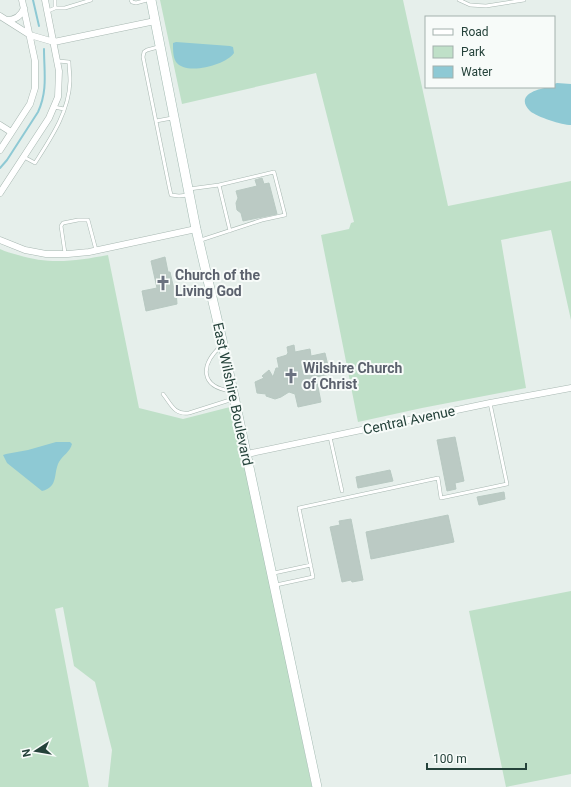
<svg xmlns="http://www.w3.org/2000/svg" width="571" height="787" viewBox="0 0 571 787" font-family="Roboto,sans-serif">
<rect width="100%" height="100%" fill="#e6efeb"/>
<path fill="#bfe0c8" d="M160,0H403L448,206L571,181V320L551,230L501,240L526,388L422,408L358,422L321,235L349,229L351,223L354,222L316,73L182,104Z
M0,249C6,252 12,253 18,255C50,265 76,261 108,255L139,408L183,419L230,407L243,455L312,787H108L112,750L95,682L74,666L63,607L55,609L89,787H0Z
M571,591V774L506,787L469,611Z"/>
<path fill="#8ec9d4" d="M176,42L230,46L233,47L234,53C226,65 186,76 176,62C173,57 173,50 173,43Z
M557,83L571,84V125C562,125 537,117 530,111C513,94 542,87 554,87V84Z
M56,442H70L72,444C70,452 63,455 59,462C53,473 59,487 42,491L7,463L3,455L6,454L28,450Z"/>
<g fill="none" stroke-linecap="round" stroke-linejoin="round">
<path stroke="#8ec9d4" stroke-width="2" d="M33,0L39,26
M0,168L7,160L38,112C48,90 44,72 44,49"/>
</g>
<path fill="#bbcac4" stroke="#b8c9c2" d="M262,178L264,184L269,183L277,214L243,221L241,213L237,210L236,203L238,198L236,191L257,186L255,180Z
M165,257L168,272H170L173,285L175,291L176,290L177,304L146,311L142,291L157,288L151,261Z
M294,345L295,352L310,349L311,356L325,353L330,374L316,377L321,402L298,407L295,394L289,392L281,397L275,399L266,396V394L257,393L255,382L264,378L262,376L269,370L273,377L276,368H279L277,358L287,355V354L288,353L287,347Z
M455,437L464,481L455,483L456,489L447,491L437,440Z
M390,470L393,481L358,488L356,477Z
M504,492L505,499L479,505L477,497Z
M448,515L454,542L371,559L366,532Z
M351,519L363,580L352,582L351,580L342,582L330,527L340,525L339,521Z"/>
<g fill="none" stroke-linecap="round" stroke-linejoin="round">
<defs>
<path id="lane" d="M131,0L132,2L136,3L147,0
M459,0L470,5L486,6L524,0
M55,8H65L91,0
M48,11L55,8V0
M158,47L147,50L144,52L143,57L169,186L171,195L179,196L188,195
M54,107L64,109
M156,121L172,118
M24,157L35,163C51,138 69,112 70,81C70,74 69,68 69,62L58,61
M219,185L230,231
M189,189L219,185L274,172L285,215L262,220L201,240
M65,253L61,226L63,223L78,220H88L96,250
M221,346C200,365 200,387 231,391
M163,394C171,404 174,415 189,413L233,399
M330,437L342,491
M274,573L311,565
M276,585L313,577L299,508L438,478L441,498L507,484L490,403"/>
<path id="street" d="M0,16L30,35L54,42L155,21
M7,20C15,20 21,16 24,8
M0,125L11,132
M0,150L30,104L35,88V61L22,0
M0,193L49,118L58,97L59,71L45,0
M0,240L25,250L46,254H68L89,252L196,229
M247,454L490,403L571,388"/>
<path id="secondary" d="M151,0L196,229L222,340L317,787"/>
</defs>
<use href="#lane" stroke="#a8b8b2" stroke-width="4"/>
<use href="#street" stroke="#a8b8b2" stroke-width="7"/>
<use href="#secondary" stroke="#a4bbb3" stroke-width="10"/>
<use href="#lane" stroke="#fff" stroke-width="3"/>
<use href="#street" stroke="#fff" stroke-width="6"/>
<use href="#secondary" stroke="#fff" stroke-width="9"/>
</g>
<defs>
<symbol id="church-bare" viewBox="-9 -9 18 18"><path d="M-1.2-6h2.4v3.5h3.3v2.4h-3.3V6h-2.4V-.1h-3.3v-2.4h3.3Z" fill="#6b7280" stroke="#f7fbf9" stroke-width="2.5" paint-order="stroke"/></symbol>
</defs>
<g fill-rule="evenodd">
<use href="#church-bare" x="152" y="272" width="22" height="22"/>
<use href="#church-bare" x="280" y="365" width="22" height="22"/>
</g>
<g text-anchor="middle" stroke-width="4" stroke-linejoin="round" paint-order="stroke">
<g font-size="14" font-weight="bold" fill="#5b616d" stroke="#f7fbf9" text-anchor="start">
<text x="175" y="280">Church of the<tspan x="175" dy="16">Living God</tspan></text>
<text x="303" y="373">Wilshire Church<tspan x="303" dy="16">of Christ</tspan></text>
</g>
<g font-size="14" fill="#24423a" stroke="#f7fbf9">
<text transform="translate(233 394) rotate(78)" y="5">East Wilshire Boulevard</text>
<text transform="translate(409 420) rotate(-12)" y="5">Central Avenue</text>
</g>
</g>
<rect x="425" y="16" width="130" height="72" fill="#f7fbf9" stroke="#a3b1ad"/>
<rect x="433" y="29" width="20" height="6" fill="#ffffff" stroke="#a3b1ad"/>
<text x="461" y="36" font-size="12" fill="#24423a">Road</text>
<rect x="433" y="46" width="20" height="12" fill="#bfe0c8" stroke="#a3b1ad"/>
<text x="461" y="56" font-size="12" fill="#24423a">Park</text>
<rect x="433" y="66" width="20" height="12" fill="#8ec9d4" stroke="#a3b1ad"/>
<text x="461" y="76" font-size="12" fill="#24423a">Water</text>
<g transform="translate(36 751) rotate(258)" stroke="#f7fbf9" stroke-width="3" paint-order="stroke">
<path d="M0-3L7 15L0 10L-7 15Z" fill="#24423a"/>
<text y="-6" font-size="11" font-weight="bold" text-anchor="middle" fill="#24423a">N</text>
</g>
<path d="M427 763v6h99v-6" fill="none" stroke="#24423a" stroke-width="2"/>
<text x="433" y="763" font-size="12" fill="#24423a" stroke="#f7fbf9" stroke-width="3" paint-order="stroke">100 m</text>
</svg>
